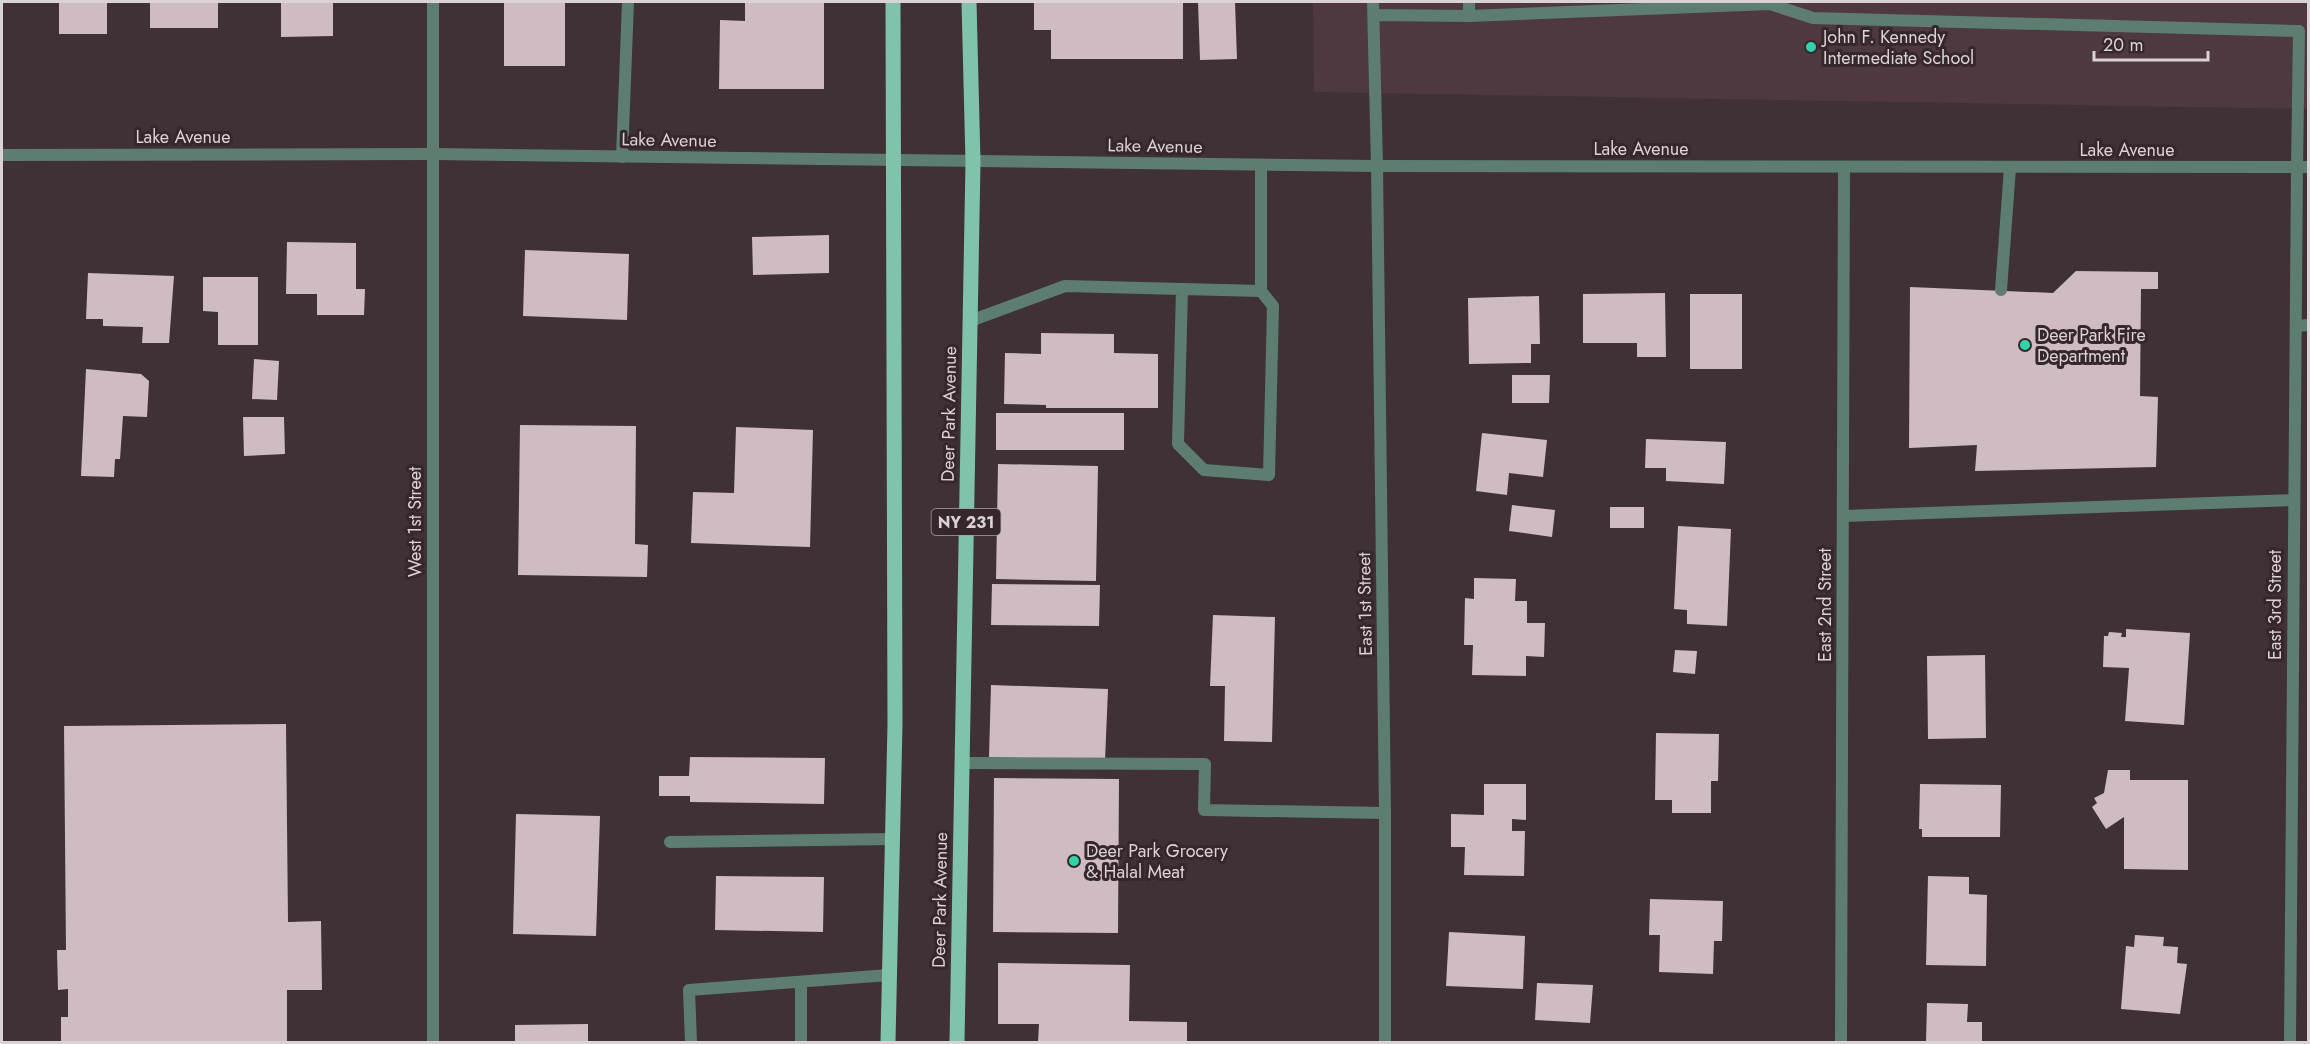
<svg xmlns="http://www.w3.org/2000/svg" width="2310" height="1044" viewBox="0 0 2310 1044" font-family="Jost,sans-serif">
<rect width="100%" height="100%" fill="#3f3136"/>
<path fill="#4e3940" d="M1313,2H2308V109L1314,92Z"/>
<path fill="#cfbcc2" d="M59,2H107V34H59Z
M150,2H218V28H150Z
M281,2H333V36L281,37Z
M504,2H565V66H504Z
M745,2H824V89H719L720,20L745,21Z
M1034,2H1183V59H1051V30H1034Z
M1198,2H1235L1237,59L1200,60Z
M829,235V273L753,275L752,237Z
M287,242L356,243V289H365L364,315H317V294H286Z
M525,250L629,254L627,320L523,316Z
M2076,271L2158,272V289H2141L2140,396L2158,397L2156,467L1975,471L1977,445L1909,448L1910,287L2053,293Z
M88,273L174,276L169,343H142L143,327L103,326V319H86Z
M203,277H258V345H218V312L203,311Z
M1665,293L1666,357H1637V343H1583V294Z
M1690,294H1742V369H1690Z
M1539,296L1540,344H1531V363L1469,364L1468,298Z
M1041,333L1114,334V353L1158,354V408H1046V405L1004,404L1005,353L1041,354Z
M254,359L279,361L277,400L252,399Z
M86,369L141,374L149,381L147,417L123,416L120,459H115L114,477L81,476Z
M1512,375H1550L1549,403H1512Z
M996,413H1124V450H996Z
M243,417H284L285,454L244,456Z
M520,425L636,426L635,544L648,545L647,577L518,575Z
M736,427L813,430L810,547L691,543L693,492L734,493Z
M1482,433L1547,440L1543,477L1509,473L1507,495L1476,491Z
M1646,439L1726,442L1724,484L1666,481V468H1645Z
M998,464L1098,466L1096,581L996,579Z
M1512,505L1555,510L1552,537L1509,531Z
M1610,507H1644V528H1610Z
M1678,526L1731,529L1727,626L1687,624V610L1674,609Z
M1474,578L1516,579L1515,601H1527V623H1545L1544,657L1526,656V676L1472,675L1473,645H1464L1465,598L1474,599Z
M992,584L1100,585L1099,626L991,625Z
M1213,615L1275,617L1272,742L1224,741L1225,686H1210Z
M2126,629L2190,633L2184,725L2125,721L2129,668L2103,667L2104,636H2108L2109,632L2122,633L2121,637H2126Z
M1675,650L1697,651L1695,674L1673,672Z
M1985,655L1986,738L1928,739L1927,656Z
M991,685L1108,689L1105,761L989,757Z
M286,724L288,922L321,921L322,990H287V1042H61V1017H68V989L58,990L57,950H66L64,726Z
M1656,733L1719,734L1718,781H1711V813H1672V800H1655Z
M690,757L825,758L824,804L690,802V796H659V776H689Z
M2108,770H2130V780H2188V870L2124,869V817L2106,829L2092,807L2097,803L2094,798L2104,793Z
M994,778L1119,779L1118,933L993,932Z
M1484,784H1526V820L1512,819V831H1525L1524,876L1464,875L1465,847H1451V814L1484,815Z
M1920,784L2001,785L2000,837H1922V829H1919Z
M516,814L600,816L596,936L513,934Z
M716,876L824,877L823,932L715,930Z
M1928,876L1969,877V894L1987,895L1986,966L1926,965Z
M1650,899L1723,901L1722,941H1714L1713,974L1659,972L1660,935H1649Z
M1449,932L1525,936L1523,989L1446,986Z
M2135,935L2164,937L2163,946L2178,947L2177,963L2187,964L2180,1014L2121,1009L2126,946L2134,947Z
M998,963L1130,965L1129,1021L1187,1022V1042H1038L1039,1024H998Z
M1537,983L1593,985L1590,1023L1535,1020Z
M1927,1003L1968,1004L1967,1022H1982V1042H1926Z
M588,1024V1042H515V1025Z"/>
<g fill="none" stroke-linecap="round" stroke-linejoin="round">
<path stroke="#5d7d71" stroke-width="12" d="M1373,2L1377,166
M1374,15L1469,16L1770,4L1813,18L2299,31L2297,167
M1469,16V2
M622,157L628,2
M2001,290L2010,168
M1261,291V165
M970,321L1065,286L1261,291L1273,306L1269,475L1204,470L1178,444L1182,289
M2296,326L2308,325
M1843,516L2294,500
M962,763L1205,764L1204,810L1385,813
M670,842L892,839
M801,982V1042
M691,1042L689,990L889,975"/>
<path stroke="#5d7d71" stroke-width="12" d="M1377,166L1385,813V1042
M433,1042V2
M1841,1042L1844,167
M2290,1042L2297,167"/>
<path stroke="#5d7d71" stroke-width="12" d="M2,155L433,154L1377,166L2308,167"/>
<path stroke="#80c3ab" stroke-width="15" d="M888,1042L895,724L893,2
M957,1042L973,162L969,2"/>
</g>
<g fill="#30d4aa" stroke="#35272c" stroke-width="2">
<circle cx="1811" cy="47" r="6"/>
<circle cx="2025" cy="345" r="6"/>
<circle cx="1074" cy="861" r="6"/>
</g>
<g text-anchor="middle" stroke-width="6" stroke-linejoin="round" paint-order="stroke">
<rect fill="#35272c" stroke="#a99fa2" stroke-width="1.5" x="931.5" y="509" width="69" height="26" rx="4.5"/>
<g font-size="16" font-weight="bold" fill="#dbd2d5">
<text x="966" y="528">NY 231</text>
</g>
<g font-size="18" fill="#dbd2d5" stroke="#35272c" text-anchor="start">
<text x="1823" y="43">John F. Kennedy<tspan x="1823" dy="21">Intermediate School</tspan></text>
<text x="2037" y="341">Deer Park Fire<tspan x="2037" dy="21">Department</tspan></text>
<text x="1086" y="857">Deer Park Grocery<tspan x="1086" dy="21">&amp; Halal Meat</tspan></text>
</g>
<g font-size="18" fill="#dbd2d5" stroke="#35272c">
<text x="183" y="143">Lake Avenue</text>
<text transform="translate(669 140) rotate(1)" y="6">Lake Avenue</text>
<text transform="translate(1155 146) rotate(1)" y="6">Lake Avenue</text>
<text x="1641" y="155">Lake Avenue</text>
<text x="2127" y="156">Lake Avenue</text>
<text transform="translate(949 414) rotate(-89)" y="6">Deer Park Avenue</text>
<text transform="translate(415 522) rotate(-90)" y="6">West 1st Street</text>
<text transform="translate(1365 604) rotate(-91)" y="6">East 1st Street</text>
<text transform="translate(1825 605) rotate(-90)" y="6">East 2nd Street</text>
<text transform="translate(2275 605) rotate(-90)" y="6">East 3rd Street</text>
<text transform="translate(940 900) rotate(-89)" y="6">Deer Park Avenue</text>
</g>
</g>
<rect width="2310" height="1044" fill="none" stroke="#dbd2d5" stroke-width="6"/>
<path d="M2094 51v9h114v-9" fill="none" stroke="#dbd2d5" stroke-width="3"/>
<text x="2103" y="51" font-size="18" fill="#dbd2d5" stroke="#35272c" stroke-width="4.5" paint-order="stroke">20 m</text>
</svg>
